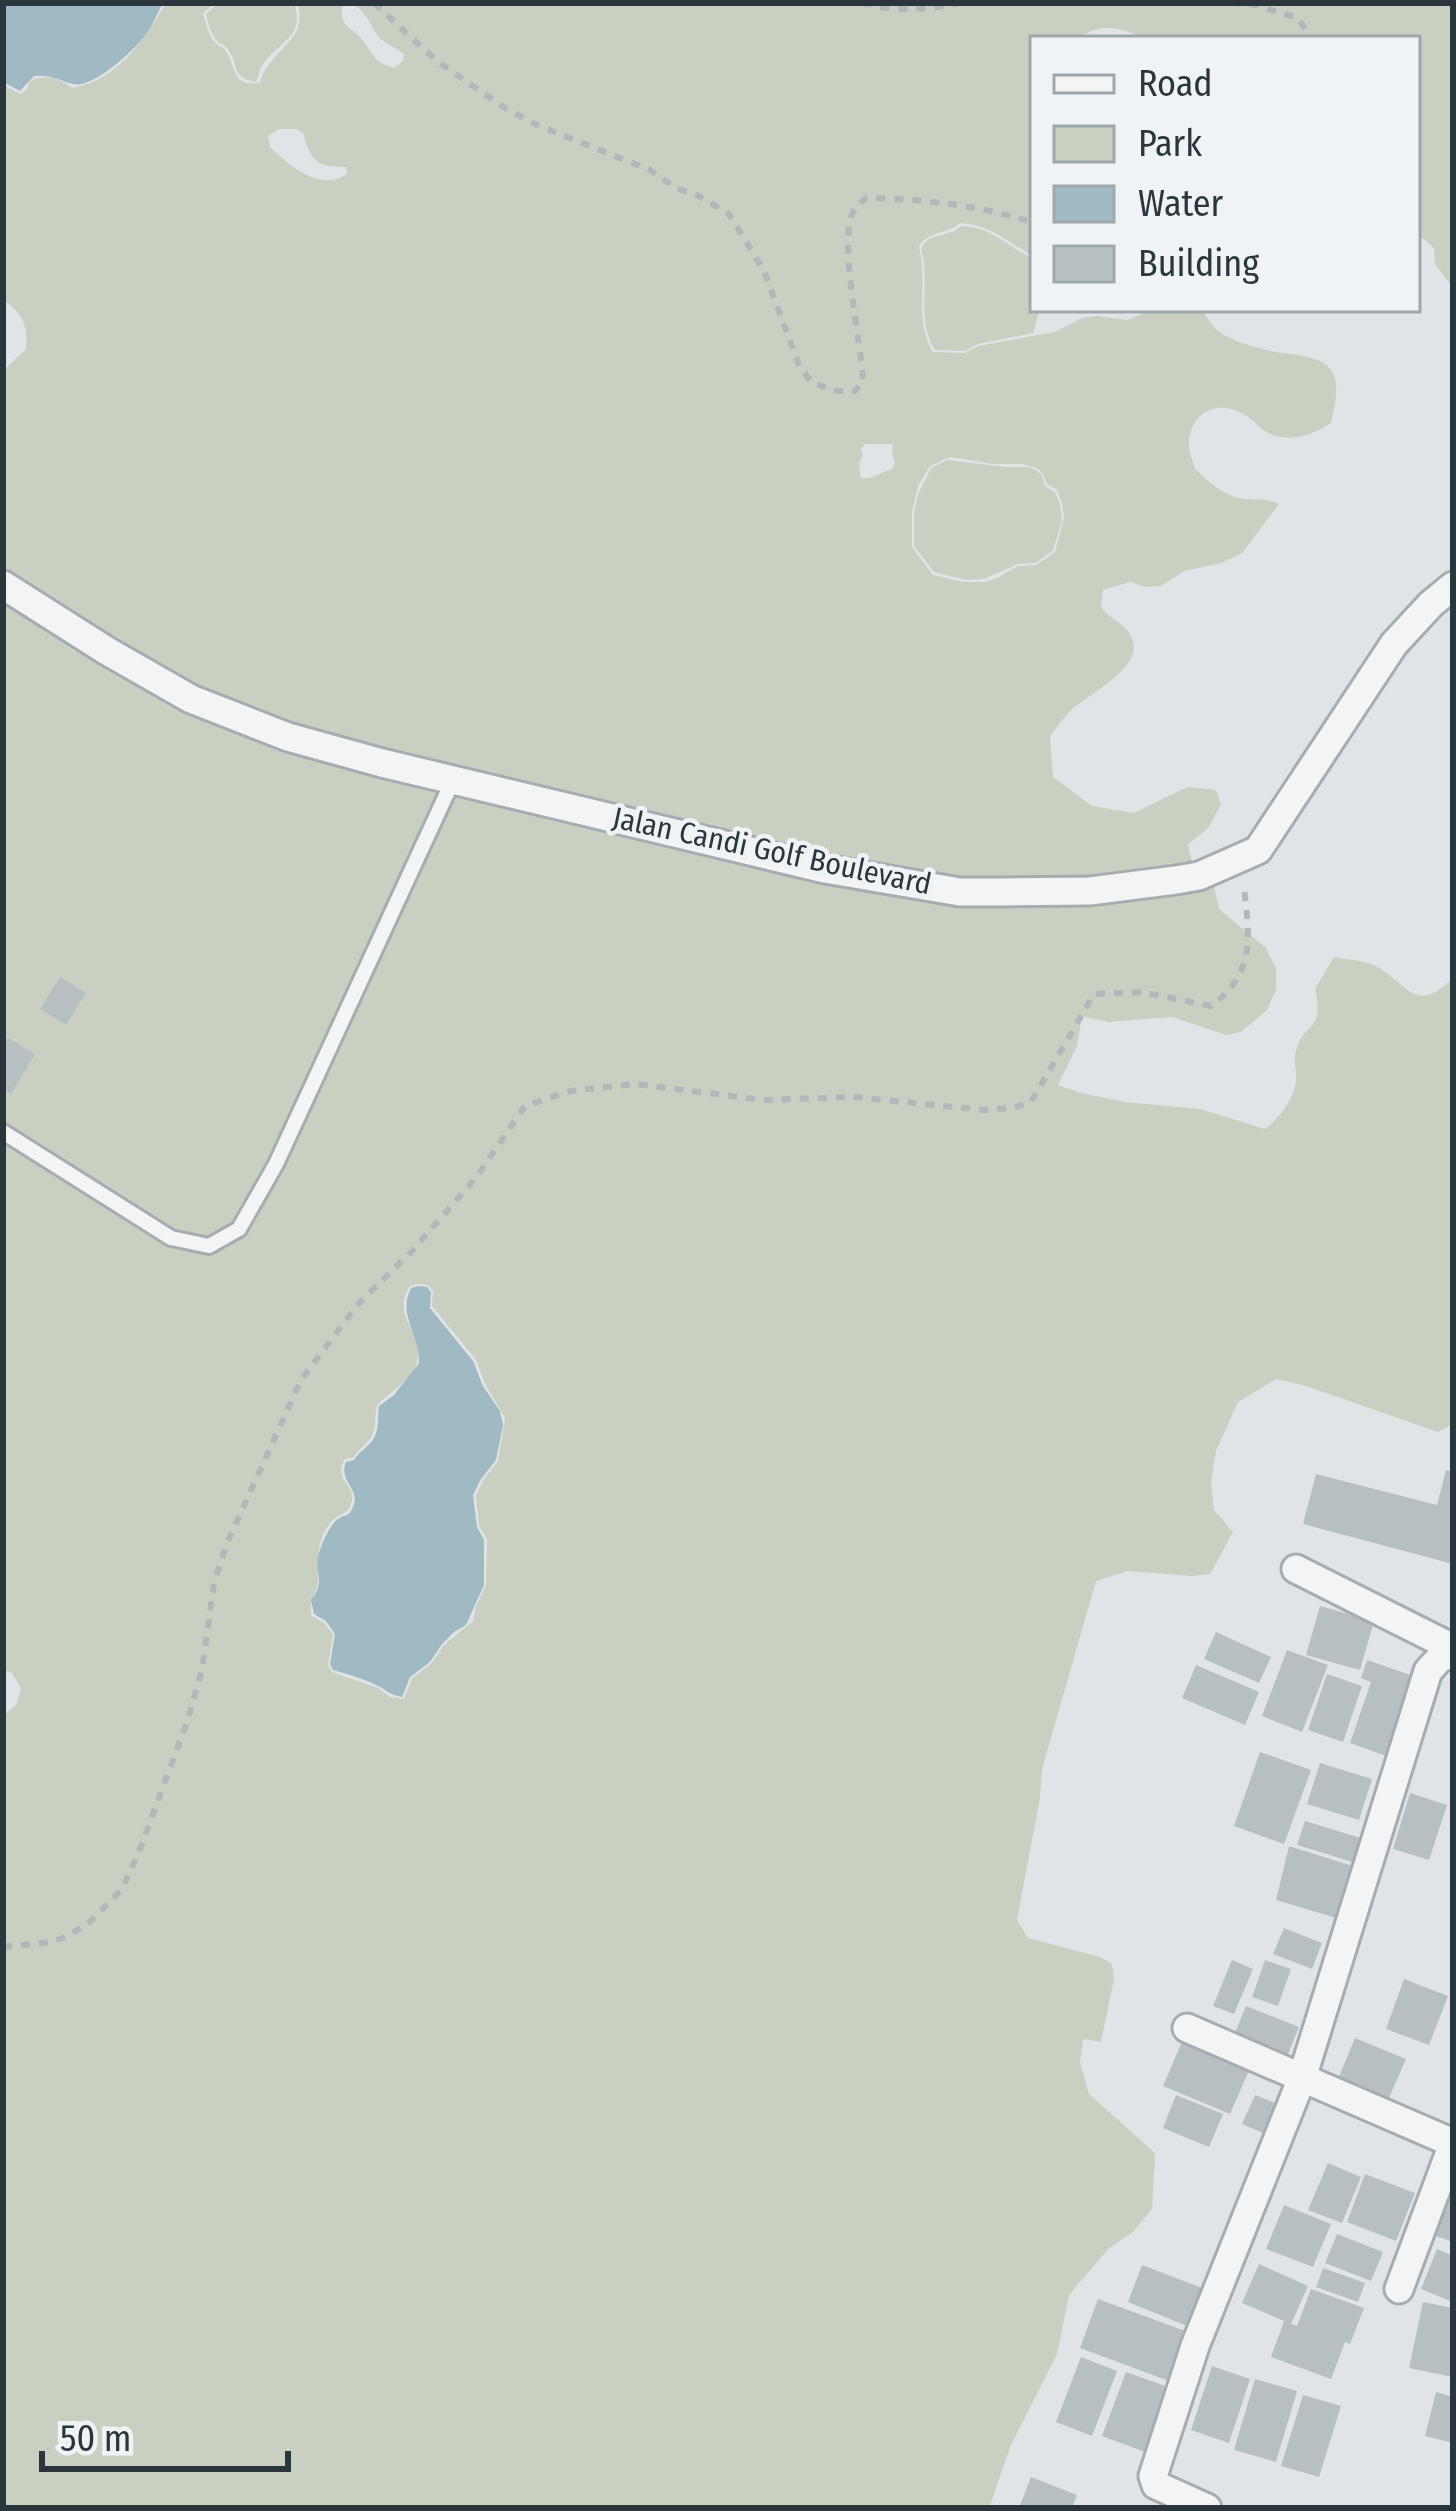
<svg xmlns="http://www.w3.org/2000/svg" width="1456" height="2511" viewBox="0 0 1456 2511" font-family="'Fira Sans Condensed',sans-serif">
<rect width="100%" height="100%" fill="#e0e4e7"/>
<path fill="#c9d0c2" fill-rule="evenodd" d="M166,3H214L203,14C206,22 208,34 214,41C224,53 220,41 228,55C237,73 234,86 260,83C268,49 310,42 297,3H344C335,27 354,26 365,43C376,59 374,61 394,68L403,61L404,55C396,47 384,44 378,36C368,21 367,14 352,3H1453V288L1435,264L1434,248L1417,233V39H1143C1123,27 1098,22 1079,39H1033V256C1007,242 991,225 960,223C947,235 928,230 919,247C928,280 914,323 933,352L965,353L978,346L1055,332L1082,318L1097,316L1127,320L1142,314L1146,309H1201C1207,316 1212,327 1218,331C1235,343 1263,350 1283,353C1335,359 1344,369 1331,423C1313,434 1298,441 1276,436C1261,432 1257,422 1245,415C1220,399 1192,410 1189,441C1188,451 1193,460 1195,469C1208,481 1220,493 1238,498C1253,501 1266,497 1279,504L1242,553L1221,563L1184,571L1161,586L1146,587L1130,582L1103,590L1101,607C1111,621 1128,623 1133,641C1142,669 1085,696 1067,714C1061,721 1055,729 1050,737L1053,777L1092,806L1134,813L1187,787L1216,790L1221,804L1209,827L1188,845L1196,879L1214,886L1219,909L1266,948L1276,968V990L1267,1010L1241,1032L1226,1035L1172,1017L1108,1022L1082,1016L1077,1046L1058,1085L1081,1093L1125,1102L1200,1109L1265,1129C1280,1118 1293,1100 1296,1081C1297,1071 1293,1060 1296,1051C1303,1022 1325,1033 1315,989L1334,957C1348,960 1368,960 1381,969C1411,989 1417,1013 1453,978V1424L1438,1432L1306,1386L1276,1379L1238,1402L1216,1451L1211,1481L1214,1510L1233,1532L1210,1574L1192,1576L1128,1571L1096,1581L1042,1769L1040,1798L1017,1920L1028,1938L1100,1957L1112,1964L1114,1979L1101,2042L1083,2039L1080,2063L1089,2094L1155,2153L1152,2209L1133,2232L1108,2249L1069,2295L1057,2354L1011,2445L989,2508H3V1716L16,1705L21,1688L12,1673L3,1670V371L26,349C28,325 23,313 3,300V85L21,94L27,89L29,82C44,73 59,78 72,88C117,81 145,39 166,3ZM279,129H296L303,133C311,161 316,167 346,167L347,174C320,192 291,167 270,147L268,136ZM865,444H893L892,451L895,464L891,470C879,472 873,480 861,478L859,464L863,454L861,449ZM950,457L993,464H1022L1037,468L1043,474L1047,484L1057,490L1062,504L1064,518L1055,552L1036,565L1018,566L997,578L985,582H963L933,575L912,547V512L918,486L930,466ZM417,1284L428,1285L433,1291L432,1306L476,1360L485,1384L505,1418L498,1461L483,1480L476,1496L479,1526L487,1539L486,1585L476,1606L473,1621L444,1645L431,1664L412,1678L404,1699L390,1697L378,1688L332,1672L328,1665L333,1634L324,1623L312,1616C307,1599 318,1595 318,1579C319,1556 315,1545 330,1523C336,1515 348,1515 351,1504C358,1484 332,1482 345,1459L353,1458C358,1450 364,1446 370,1439C377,1430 374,1416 377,1405C389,1393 412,1380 417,1362C425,1333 390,1317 410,1286Z
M218,3H294C306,37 279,41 263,64C259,69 259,76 256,82C229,78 240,62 226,47C224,45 220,44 218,42C211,35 208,23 206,14Z
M961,226C992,227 1007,246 1033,259V309H1040L1033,333L978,344L965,351L935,350C915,319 931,282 921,248L928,239L955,231Z
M947,460L1006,467H1029L1036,470L1042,475L1045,486L1055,492L1060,504L1062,521L1053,550L1036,563L1018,564L984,579L966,580L934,572L914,546V512L918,494L931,468Z"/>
<path fill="#9fbac3" d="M3,3H163C157,14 152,27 144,37C132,52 100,81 81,84C69,87 56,74 34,76L20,91L3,82Z
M418,1286L427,1287L431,1292L430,1308L473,1361L483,1386L500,1411L503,1425L496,1460L481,1479L473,1495L477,1527L484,1540V1585L466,1625L454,1632L442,1644L430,1662L410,1677L402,1697C389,1695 386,1689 374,1684C361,1678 347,1674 333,1670L330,1664L335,1634L326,1621L314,1614L311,1600C327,1580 313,1572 319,1553C322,1543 330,1524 338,1519C347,1513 348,1518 353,1507C361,1488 338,1482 346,1462L354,1460C359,1452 366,1448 372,1441C380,1431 377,1417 379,1406L394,1395L419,1363C420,1334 397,1315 411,1288Z"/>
<path fill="#b8bfc3" d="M60,977L86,993L66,1025L40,1009Z
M8,1038L35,1054L11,1094L3,1089V1046Z
M1446,1470L1453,1472V1564L1303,1524L1316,1474L1437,1505Z
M1320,1606L1374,1621L1360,1670L1306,1655Z
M1216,1632L1271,1657L1259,1683L1204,1659Z
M1287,1650L1328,1665L1302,1732L1262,1716Z
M1367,1660L1419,1678L1392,1758L1350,1743L1371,1682L1361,1678Z
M1196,1665L1259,1692L1245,1725L1182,1698Z
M1327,1674L1362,1686L1343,1742L1308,1730Z
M1260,1752L1311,1770L1284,1844L1234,1826Z
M1320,1763L1372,1779L1359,1820L1307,1804Z
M1410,1793L1447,1805L1429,1860L1393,1849Z
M1305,1821L1370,1841L1362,1865L1297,1845Z
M1289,1846L1359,1868L1350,1897L1343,1895L1336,1918L1276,1900Z
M1284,1928L1322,1943L1312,1969L1273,1954Z
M1232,1960L1253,1969L1234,2014L1213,2006Z
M1265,1960L1291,1969L1278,2006L1252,1997Z
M1404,1979L1448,1996L1429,2045L1386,2029Z
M1246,2006L1299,2027L1284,2064L1231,2042Z
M1185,2035L1252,2064L1230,2114L1163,2086Z
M1355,2038L1406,2059L1386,2105L1336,2084Z
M1176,2095L1223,2114L1209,2147L1163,2128Z
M1255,2095L1285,2107L1272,2137L1242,2124Z
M1328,2163L1361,2177L1342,2223L1308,2210Z
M1365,2174L1415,2193L1396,2241L1347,2222Z
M1453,2179V2242L1433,2235Z
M1284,2205L1331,2224L1313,2267L1266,2249Z
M1337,2234L1383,2252L1371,2281L1325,2263Z
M1437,2249L1453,2256V2302L1421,2289Z
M1259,2264L1308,2286L1291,2324L1297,2326L1311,2289L1364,2308L1350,2344L1345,2342L1331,2379L1271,2357L1284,2321L1242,2303Z
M1142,2265L1202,2288L1187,2326L1128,2302Z
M1323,2268L1365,2283L1358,2302L1316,2287Z
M1098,2299L1188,2332L1169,2381L1080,2348Z
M1423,2302L1453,2308V2377L1409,2368Z
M1081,2357L1117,2371L1092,2436L1056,2422Z
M1212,2366L1250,2379L1229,2443L1191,2430Z
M1126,2372L1174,2389L1150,2454L1102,2436Z
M1255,2379L1297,2391L1276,2462L1234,2450Z
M1436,2392L1453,2397V2443L1425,2436Z
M1303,2395L1341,2406L1319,2477L1281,2466Z
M1031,2477L1077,2495L1072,2508H1019Z"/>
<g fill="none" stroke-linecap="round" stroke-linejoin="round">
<defs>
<path id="lane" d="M3,1132L171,1238L209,1246L239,1229L276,1164L454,778"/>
<path id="street" d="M3,585L107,651L191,699L288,737L382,763L825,869L960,892H1000L1090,891L1176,880L1199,876L1258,850L1394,644L1431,604L1453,586
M1296,1569L1453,1648
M1187,2028L1453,2143
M1399,2289L1453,2144
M1207,2508L1156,2485L1153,2476L1195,2346L1302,2078L1428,1671L1441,1657L1453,1655"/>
</defs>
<use href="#lane" stroke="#a6acb0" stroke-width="20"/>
<use href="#street" stroke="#a6acb0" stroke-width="33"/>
<path stroke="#b2b7ba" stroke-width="6" stroke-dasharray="9 9" stroke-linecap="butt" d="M374,3L438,62L505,108L537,125L650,170L676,188L697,195L729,214L764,271L799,365L812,383L837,391H855L863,382C862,344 838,242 853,212C856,206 861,203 866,198C922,199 980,205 1033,223
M863,3C894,13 931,9 961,3
M1232,3L1255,5L1298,18L1312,39
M3,1947L50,1942L63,1938L88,1924L122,1889L139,1852L187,1722L202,1670L214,1583L227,1543L301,1380L359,1303L413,1250L478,1175L525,1106L570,1091L635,1084L764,1100L854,1097L984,1110L1013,1108L1031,1102L1094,994L1141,992L1211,1006C1255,973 1250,938 1244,888"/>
<use href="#lane" stroke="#f2f4f6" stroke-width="14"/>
<use href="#street" stroke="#f2f4f6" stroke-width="27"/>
</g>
<g text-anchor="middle" stroke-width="9" stroke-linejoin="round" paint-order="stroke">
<g font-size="30" fill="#2a363c" stroke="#eff3f5">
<text transform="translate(772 851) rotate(12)" y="10">Jalan Candi Golf Boulevard</text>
</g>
</g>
<rect width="1456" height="2511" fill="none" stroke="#2a363c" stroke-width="12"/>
<rect x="1030" y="36" width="390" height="276" fill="#eff3f5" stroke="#a0a7ab" stroke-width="3"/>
<rect x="1054" y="75" width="60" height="18" fill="#f2f4f6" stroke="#a0a7ab" stroke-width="3"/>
<text x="1138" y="96" font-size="36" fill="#2a363c">Road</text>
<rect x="1054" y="126" width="60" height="36" fill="#c9d0c2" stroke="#a0a7ab" stroke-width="3"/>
<text x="1138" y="156" font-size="36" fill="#2a363c">Park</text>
<rect x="1054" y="186" width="60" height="36" fill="#9fbac3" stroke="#a0a7ab" stroke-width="3"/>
<text x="1138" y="216" font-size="36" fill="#2a363c">Water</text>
<rect x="1054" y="246" width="60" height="36" fill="#b8bfc3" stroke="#a0a7ab" stroke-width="3"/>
<text x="1138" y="276" font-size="36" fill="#2a363c">Building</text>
<path d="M42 2451v18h246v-18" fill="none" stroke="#2a363c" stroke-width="6"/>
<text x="60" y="2451" font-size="36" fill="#2a363c" stroke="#eff3f5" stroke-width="9" paint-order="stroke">50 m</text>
</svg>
